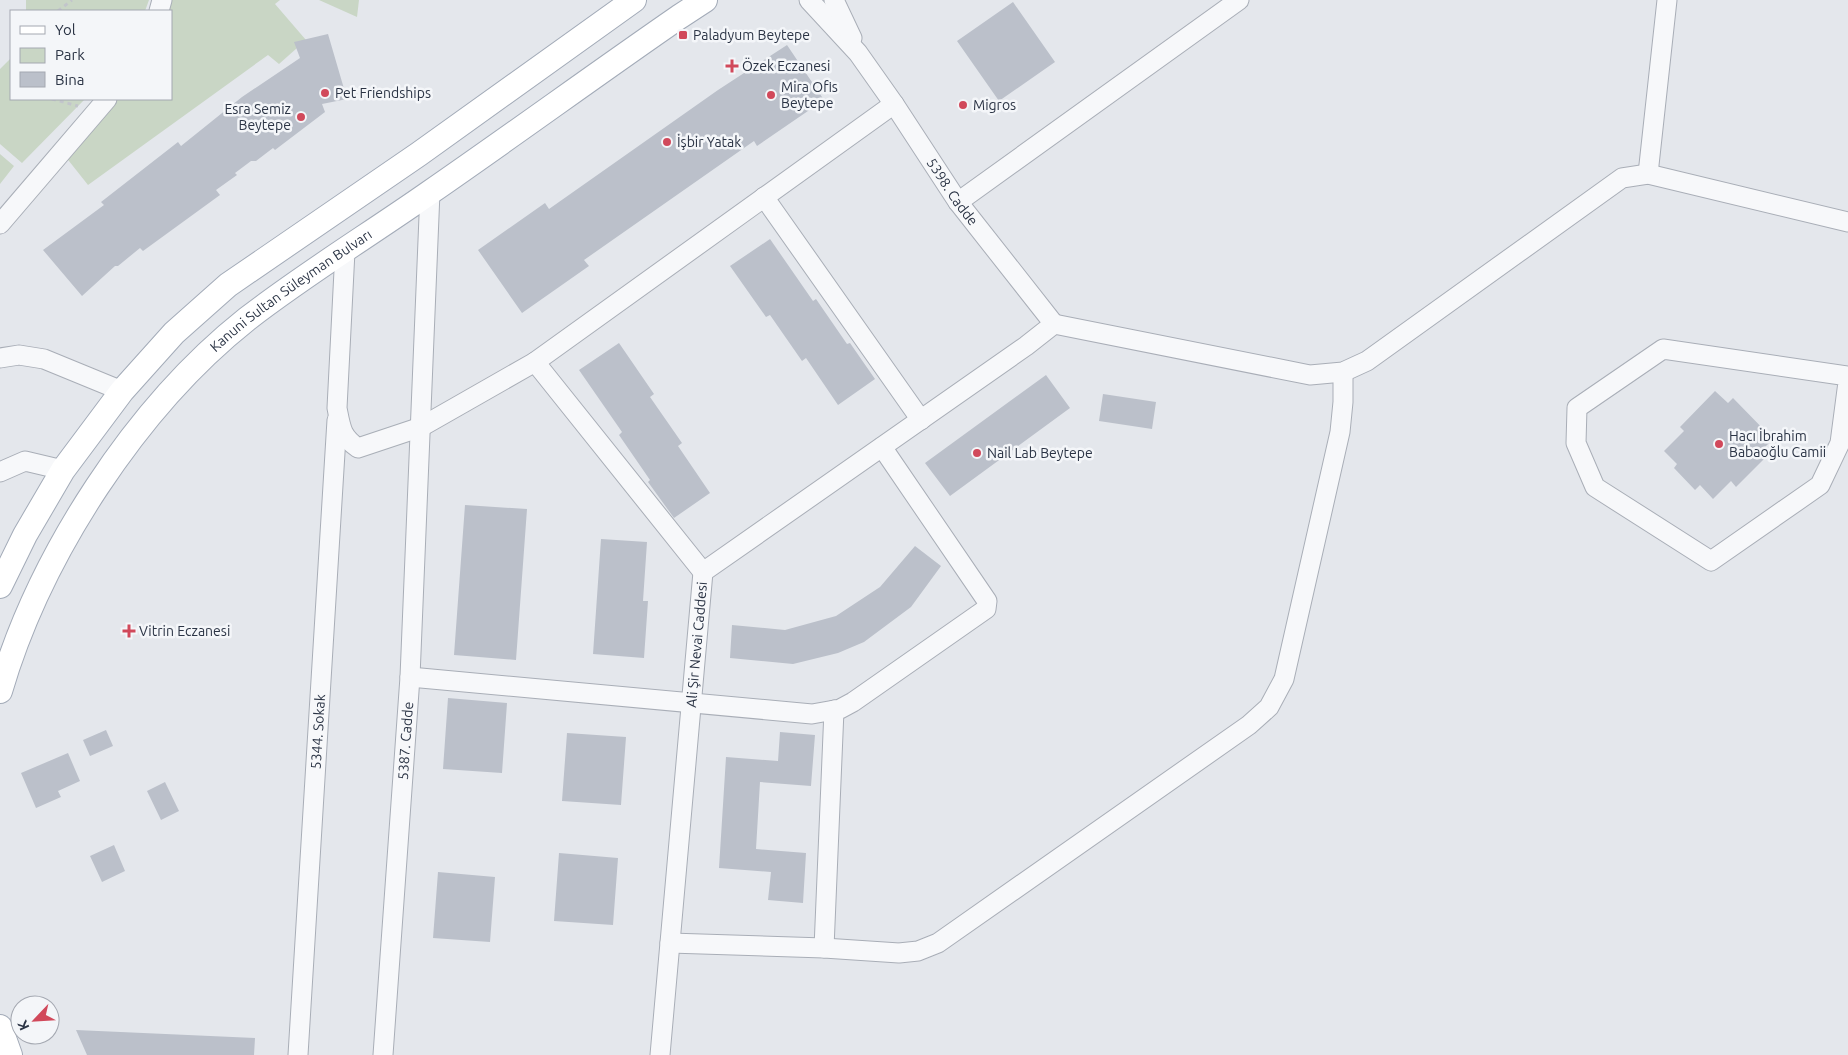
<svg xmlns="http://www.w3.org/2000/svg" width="1848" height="1055" viewBox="0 0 1848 1055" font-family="Ubuntu,sans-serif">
<rect width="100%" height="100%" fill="#e4e7ec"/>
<path fill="#c9d6c5" d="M26,0H149L145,11H26Z
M171,0H280L275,4L306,40L279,64L268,55L88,185L65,156L112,99H171V11H168Z
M319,0H359L357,17Z
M11,58V99H85L22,163L0,144V69Z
M0,154L14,166L0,184Z"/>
<path fill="#bbc0ca" d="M1013,2L1055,62L999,101L957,41Z
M328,34L347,99L322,104L325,112L275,150L273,148L256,161H251L235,173L237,175L216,190L220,195L143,251L140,248L118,266H115L82,296L43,250L104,205L101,202L178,142L181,146L242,97L300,58L294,42Z
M787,45L824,100L757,146L754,141L584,260L589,266L522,313L478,250L545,203L549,209L718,90Z
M770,239L813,301L816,299L847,344L850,343L875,379L838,405L806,358L802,361L770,315L766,317L730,266Z
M619,343L654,394L650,397L682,443L678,446L710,493L674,518L648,482L650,480L619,435L622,432L579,370Z
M1046,375L1070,408L950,496L925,463Z
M1715,391L1728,403L1733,398L1773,439L1762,450L1767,456L1736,487L1731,481L1713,499L1700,485L1695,490L1674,468L1677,464L1664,451L1684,431L1680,427Z
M1103,394L1156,402L1152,429L1099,421Z
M465,505L527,509L516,660L454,655Z
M601,539L647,542L643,601H648L644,658L593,654Z
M915,546L941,566L911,607L864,642L838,653L793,664L730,658L732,625L785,630L836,616L880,587Z
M448,698L507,703L502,773L443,769Z
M106,730L113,746L90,756L83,740Z
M780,732L815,735L811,786L760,782L756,849L806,853L803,903L768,900L771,872L719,868L726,757L778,761Z
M567,733L626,737L621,805L562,801Z
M68,753L80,781L58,791L61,797L36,808L21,773Z
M165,782L179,811L161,820L147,791Z
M114,845L125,871L102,882L90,856Z
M559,853L618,858L613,925L554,921Z
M438,872L495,877L490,942L433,938Z
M76,1030L255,1038L254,1055H87Z"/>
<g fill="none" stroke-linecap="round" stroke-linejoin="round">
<defs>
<g id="minor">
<path id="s1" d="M809,0L858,53L894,104L958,202L1054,324"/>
<path d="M834,0L852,38"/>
<path d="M159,11L162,0"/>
<path d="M1648,174L1667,0"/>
<path d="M764,197L921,420"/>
<path d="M958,202L1239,0"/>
<path d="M0,224L107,99"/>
<path d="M345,251L337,408C341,428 341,436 358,448L421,427L535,362L894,104"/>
<path d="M1054,324L1310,375L1343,372L1367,361L1622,178L1648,174L1848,222"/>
<path d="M0,358L19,355L44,359L122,391"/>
<path d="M535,362L703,572"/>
<path d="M1848,376L1663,349L1577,408L1576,443L1595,487L1711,561L1820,485L1840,443L1848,382"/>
<path d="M0,472L25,461L63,470"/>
<path d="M410,677L812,714L840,709L853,702L986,609L987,601L882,447"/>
<path d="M670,943L824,948L899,953L918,951L938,943L1249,725L1269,707L1284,679L1340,432L1343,402V372"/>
<path d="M824,948L834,710"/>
<path id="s2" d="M298,1055L337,420"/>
<path id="s3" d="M383,1055L410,677L430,192"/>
<path id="s4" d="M660,1055L703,572L1026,346L1054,324"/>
</g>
<g id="major">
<path d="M0,586L25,535L63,470L122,391L174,333L228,285L419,154L634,0"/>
<path id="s5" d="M0,691C40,555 136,407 247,319C305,274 369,235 429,193C513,135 595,75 679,17L705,0"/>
<path d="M0,1027L10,1055"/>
</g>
</defs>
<use href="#minor" stroke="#a9aeb7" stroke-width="21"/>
<use href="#major" stroke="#a3abb8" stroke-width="26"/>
<path stroke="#c2c5cb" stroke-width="3" stroke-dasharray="4 4" stroke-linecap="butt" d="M58,11L72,0
M52,99L78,106"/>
<use href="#minor" stroke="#f7f8fa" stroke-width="19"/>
<use href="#major" stroke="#fff" stroke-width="24"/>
</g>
<g fill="#d1495b" stroke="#f4f6f9" stroke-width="2">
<rect x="678" y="30" width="10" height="10" rx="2.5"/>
<path d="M729.5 58.5h5v5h5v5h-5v5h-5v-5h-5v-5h5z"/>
<circle cx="325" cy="93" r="5"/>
<circle cx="771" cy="95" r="5"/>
<circle cx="963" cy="105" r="5"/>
<circle cx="301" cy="117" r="5"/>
<circle cx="667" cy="142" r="5"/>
<circle cx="1719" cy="444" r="5"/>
<circle cx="977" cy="453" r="5"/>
<path d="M126.5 623.5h5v5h5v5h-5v5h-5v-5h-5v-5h5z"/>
</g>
<g text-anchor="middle" stroke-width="5" stroke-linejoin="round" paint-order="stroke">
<g font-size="14" fill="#2b3445" stroke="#f4f6f9" text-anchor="start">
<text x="693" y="40">Paladyum Beytepe</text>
<text x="742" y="71">Özek Eczanesi</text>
<text x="781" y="92">Mira Ofis<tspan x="781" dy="16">Beytepe</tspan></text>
<text x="335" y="98">Pet Friendships</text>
<text x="973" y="110">Migros</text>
<text x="291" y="114" text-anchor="end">Esra Semiz<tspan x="291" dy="16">Beytepe</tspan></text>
<text x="677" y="147">İşbir Yatak</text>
<text x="1729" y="441">Hacı İbrahim<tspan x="1729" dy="16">Babaoğlu Camii</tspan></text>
<text x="987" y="458">Nail Lab Beytepe</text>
<text x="139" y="636">Vitrin Eczanesi</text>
</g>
<g font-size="14" fill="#2b3445" stroke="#f4f6f9">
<text dy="5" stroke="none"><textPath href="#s1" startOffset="240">5398. Cadde</textPath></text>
<text dy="5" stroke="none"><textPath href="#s5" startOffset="505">Kanuni Sultan Süleyman Bulvarı</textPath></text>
<text dy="5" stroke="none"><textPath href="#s4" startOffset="412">Ali Şir Nevai Caddesi</textPath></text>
<text dy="5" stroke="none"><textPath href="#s2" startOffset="324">5344. Sokak</textPath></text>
<text dy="5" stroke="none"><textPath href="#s3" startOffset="315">5387. Cadde</textPath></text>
</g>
</g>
<rect x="10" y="10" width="162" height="90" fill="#f4f6f9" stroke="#a4a8b1"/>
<rect x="20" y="26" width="25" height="8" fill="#ffffff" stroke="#a4a8b1"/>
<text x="55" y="35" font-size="15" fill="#2b3445">Yol</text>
<rect x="20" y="48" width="25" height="15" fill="#c9d6c5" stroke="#a4a8b1"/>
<text x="55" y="60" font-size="15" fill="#2b3445">Park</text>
<rect x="20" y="72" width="25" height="15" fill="#bbc0ca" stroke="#a4a8b1"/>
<text x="55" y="85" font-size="15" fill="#2b3445">Bina</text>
<g transform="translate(35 1020) rotate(245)"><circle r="24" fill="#f4f6f9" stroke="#a4a8b1"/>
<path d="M0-4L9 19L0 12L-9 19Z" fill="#d1495b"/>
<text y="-8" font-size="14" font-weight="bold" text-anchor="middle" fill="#2b3445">K</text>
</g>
</svg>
